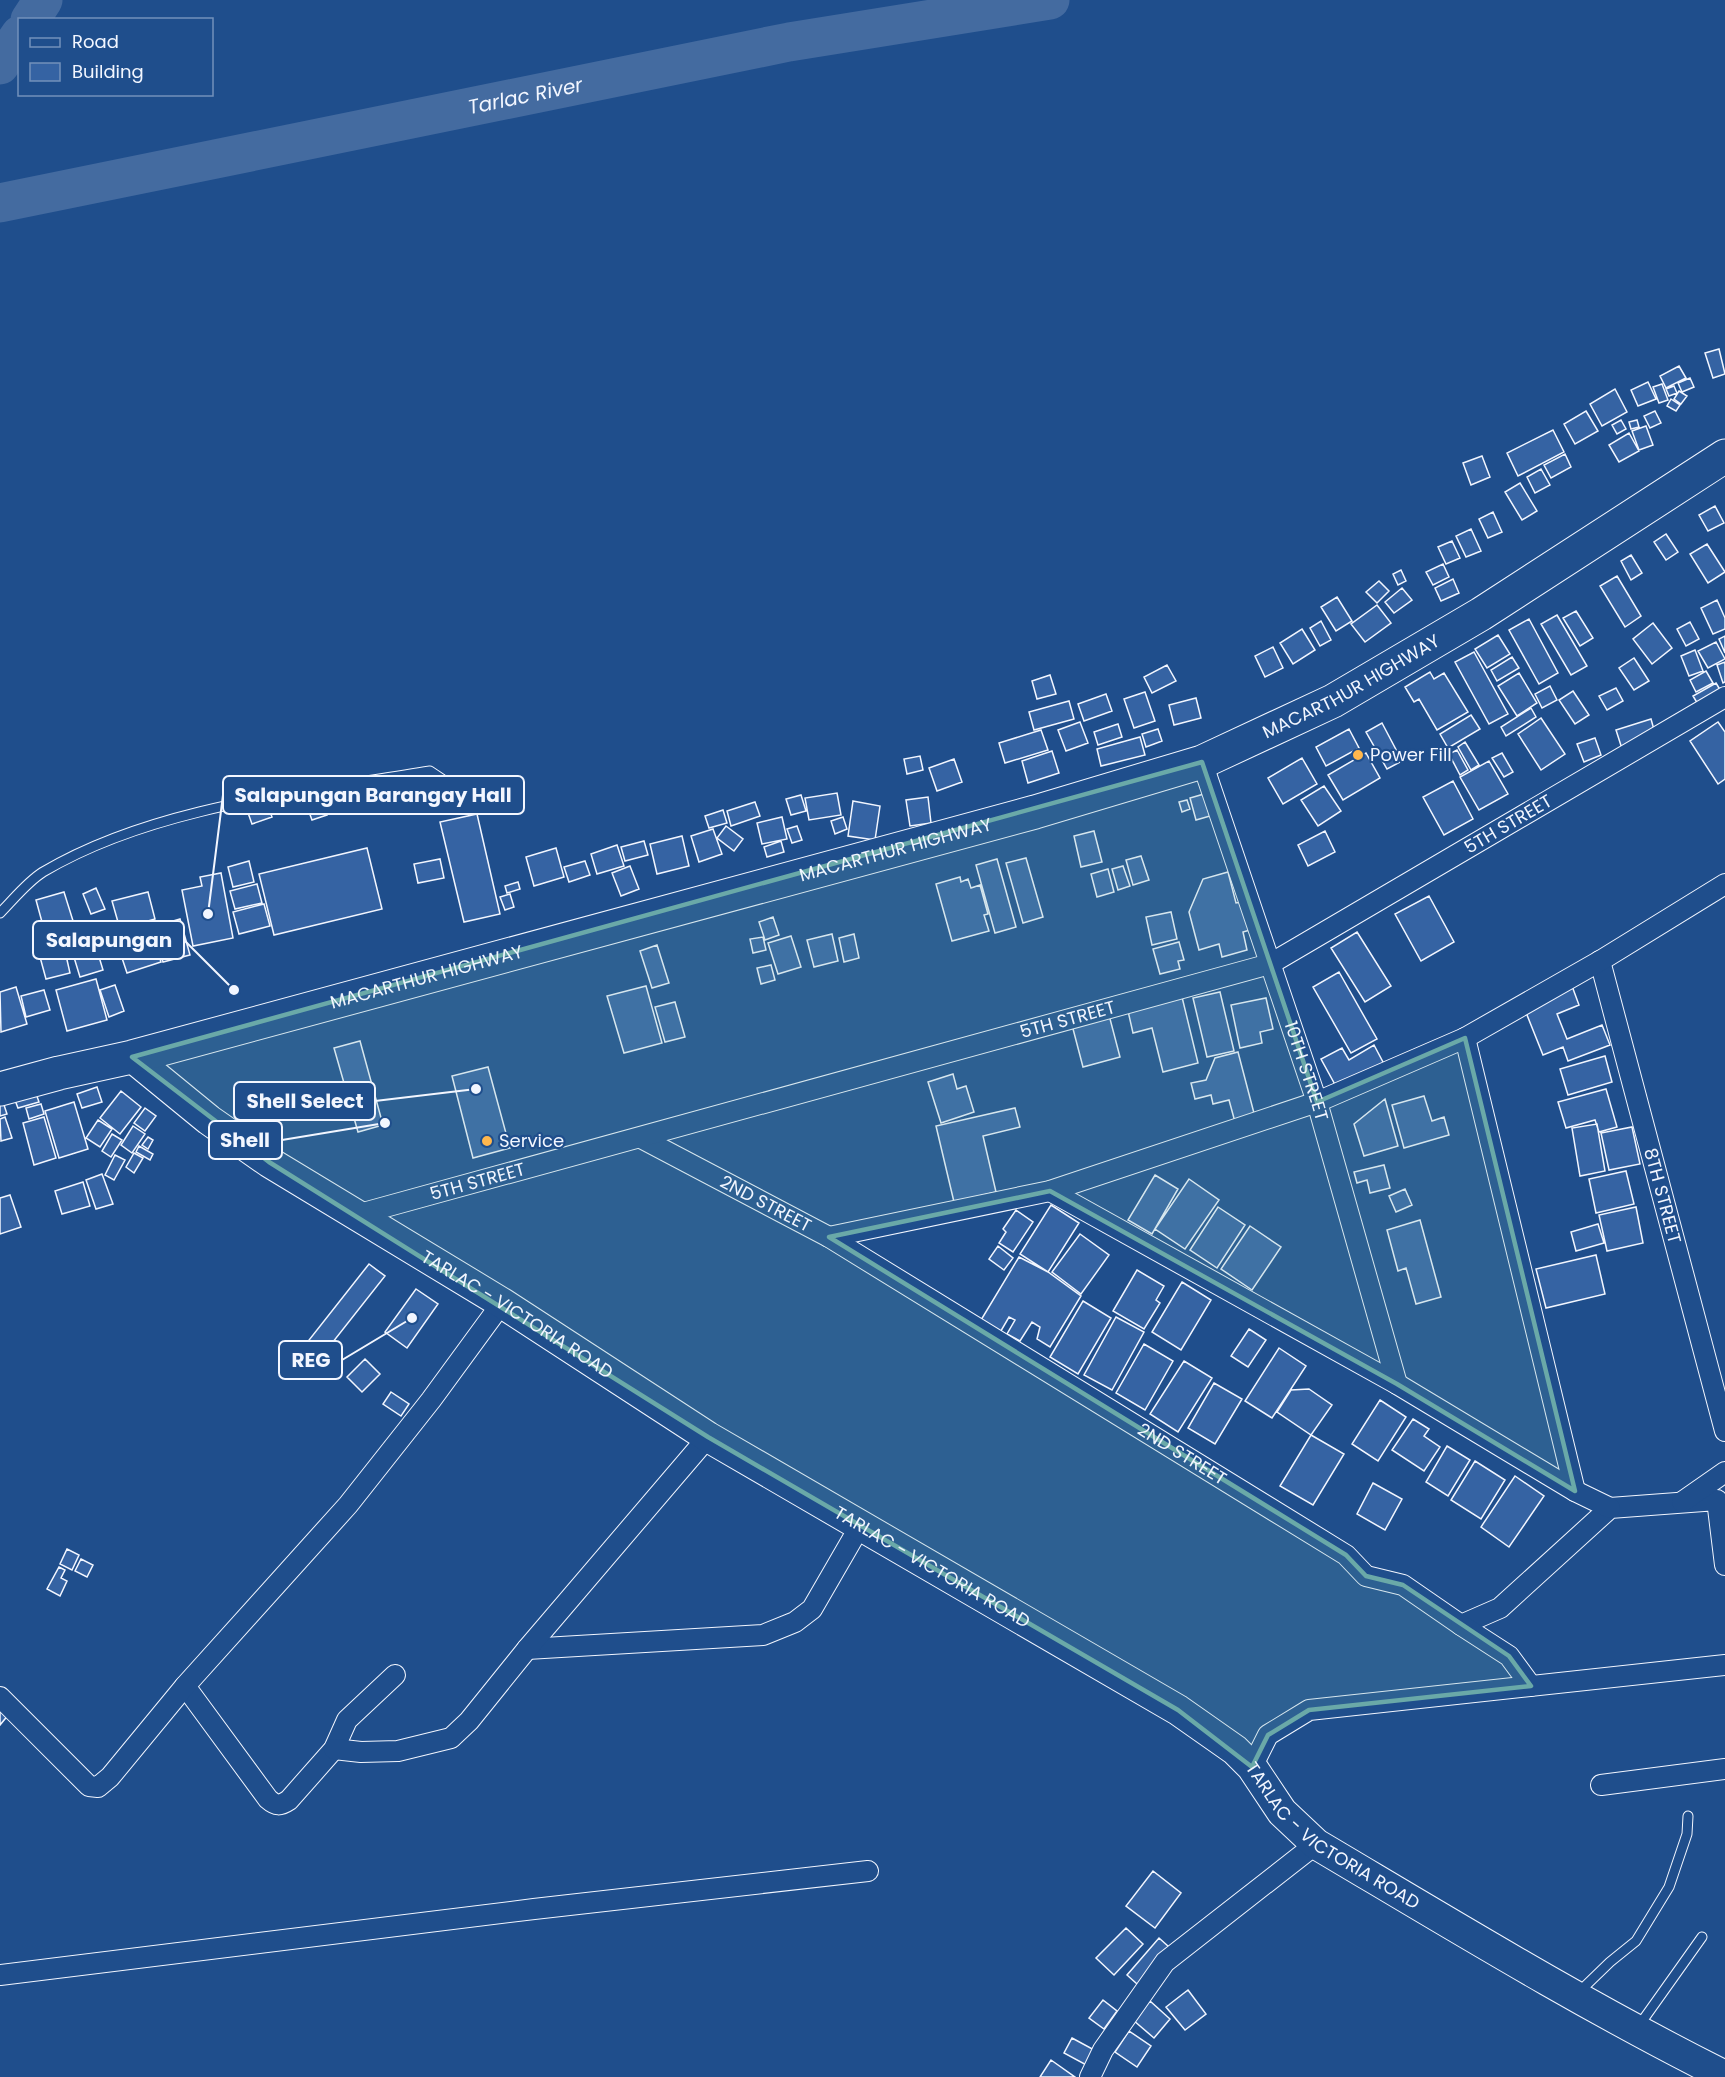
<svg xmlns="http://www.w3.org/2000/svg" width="1725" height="2077" viewBox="0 0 1725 2077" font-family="Poppins,sans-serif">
<rect width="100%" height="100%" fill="#1f4e8c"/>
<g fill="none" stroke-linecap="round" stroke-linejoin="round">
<g stroke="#446ba0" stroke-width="39">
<path d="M30,20L43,0"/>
<path d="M0,65L20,35"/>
<path id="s1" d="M0,203L789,42L1050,0"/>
</g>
</g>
<path fill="#3563a3" stroke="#f2f6ff" stroke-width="1.5" d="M1719,349L1725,374L1713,378L1705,353Z
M1679,366L1686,378L1666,388L1660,376Z
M1690,378L1694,387L1682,392L1678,383Z
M1648,382L1656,399L1638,406L1631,390Z
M1662,384L1668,400L1659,403L1653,387Z
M1674,386L1677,393L1669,396L1666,389Z
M1615,389L1627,412L1602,426L1590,404Z
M1679,391L1687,396L1681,404L1674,399Z
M1671,399L1680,405L1676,411L1667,406Z
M1586,411L1598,431L1575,444L1564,424Z
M1655,411L1661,423L1650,428L1644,416Z
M1621,420L1626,429L1617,434L1612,425Z
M1637,420L1639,427L1631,429L1629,422Z
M1646,426L1653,445L1639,450L1632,431Z
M1553,430L1564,452L1518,476L1507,453Z
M1629,433L1639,451L1619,462L1609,445Z
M1565,454L1571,467L1551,478L1544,465Z
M1482,456L1490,477L1471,485L1463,463Z
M1541,469L1550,485L1535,493L1527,477Z
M1520,483L1537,511L1522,520L1505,492Z
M1715,506L1724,523L1708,531L1699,515Z
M1493,512L1502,532L1488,538L1479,519Z
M1471,529L1481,551L1466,557L1456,536Z
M1666,534L1678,552L1666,560L1654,542Z
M1452,541L1460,558L1446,564L1438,547Z
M1707,544L1725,572L1708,583L1690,554Z
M1631,555L1642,573L1631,580L1621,561Z
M1443,564L1449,577L1433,585L1426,572Z
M1401,570L1406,581L1398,585L1393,574Z
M1617,576L1641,616L1625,627L1600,586Z
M1453,579L1459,593L1441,601L1435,588Z
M1379,581L1389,591L1377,603L1366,592Z
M1402,588L1412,600L1394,613L1385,602Z
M1337,597L1352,621L1336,631L1321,607Z
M1717,600L1725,618V629L1713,634L1701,608Z
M1377,605L1391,623L1365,642L1351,624Z
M1576,611L1593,638L1580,646L1563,618Z
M1557,615L1587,666L1571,675L1541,624Z
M1529,619L1558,673L1539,684L1509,630Z
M1321,621L1331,640L1320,646L1310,628Z
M1690,622L1699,639L1686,646L1677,629Z
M1653,623L1672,648L1652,664L1633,639Z
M1302,629L1315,650L1293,664L1280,643Z
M1498,635L1510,654L1487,668L1475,649Z
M1725,636V653L1719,639Z
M1716,642L1725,659L1708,668L1698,651Z
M1273,647L1283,668L1265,677L1255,656Z
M1695,650L1703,671L1689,676L1681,656Z
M1474,652L1508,714L1489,724L1455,662Z
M1512,657L1519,668L1497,681L1491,670Z
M1634,658L1649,681L1634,690L1619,668Z
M1725,662V682L1723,683L1717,665Z
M1167,665L1176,681L1152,693L1144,677Z
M1706,671L1713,683L1696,692L1690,680Z
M1430,672L1434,679L1444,673L1468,712L1437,730L1419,699L1414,702L1405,687Z
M1519,673L1537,703L1517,716L1498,686Z
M1050,675L1056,694L1037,699L1032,681Z
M1716,683L1722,693L1699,706L1693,696Z
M1550,686L1557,700L1542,708L1535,694Z
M1616,688L1623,701L1607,710L1599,696Z
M1573,691L1589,715L1575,724L1559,700Z
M1145,692L1155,721L1134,728L1124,699Z
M1106,694L1112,711L1084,721L1078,704Z
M1196,698L1201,718L1174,725L1169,705Z
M1069,701L1074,719L1034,730L1029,712Z
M1531,708L1536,717L1506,736L1501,727Z
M1471,715L1480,729L1448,748L1440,734Z
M1541,718L1565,754L1541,770L1518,734Z
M1651,719L1658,744L1624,755L1616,730Z
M1080,722L1088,743L1066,751L1058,730Z
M1718,722L1725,732V779L1718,784L1690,741Z
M1382,723L1402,761L1387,769L1366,732Z
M1118,724L1122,737L1098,745L1094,732Z
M1158,729L1162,741L1146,747L1142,734Z
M1349,729L1359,748L1326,766L1316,747Z
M1041,730L1048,750L1005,763L999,743Z
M1140,737L1145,755L1101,766L1097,749Z
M1595,738L1601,755L1584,762L1577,744Z
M1465,742L1479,765L1471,770L1458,747Z
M1457,750L1468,770L1460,775L1449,754Z
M1052,751L1059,773L1028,783L1022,761Z
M1366,753L1380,778L1343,800L1328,775Z
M1502,753L1513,772L1504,777L1492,758Z
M920,756L923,770L907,774L904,759Z
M1302,758L1317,784L1283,804L1268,778Z
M954,759L962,782L937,791L929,768Z
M1489,761L1508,794L1479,810L1460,777Z
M1453,781L1473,819L1444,835L1423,797Z
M1324,786L1341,811L1318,826L1301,800Z
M837,793L841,815L809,820L805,798Z
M1204,794L1210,816L1196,820L1190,798Z
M801,795L806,811L791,815L786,799Z
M320,796L327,815L312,820L305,801Z
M928,797L931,823L910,826L906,800Z
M1187,800L1190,809L1182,812L1179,802Z
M853,801L880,806L875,840L848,836Z
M755,802L760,816L731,826L727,811Z
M267,803L272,817L252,824L247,810Z
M723,810L727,823L709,828L705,816Z
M477,814L500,914L464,922L440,822Z
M782,817L787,839L762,844L757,823Z
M843,817L847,829L835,834L831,821Z
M726,826L743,839L734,851L717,838Z
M797,826L802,840L792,843L787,829Z
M713,829L722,854L699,862L691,836Z
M1094,831L1102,862L1081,867L1074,836Z
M1325,831L1335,852L1308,866L1298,845Z
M682,836L689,866L657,874L650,844Z
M644,841L648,855L625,861L621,847Z
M781,841L784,852L767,857L764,847Z
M617,845L624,866L597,874L591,854Z
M367,848L382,909L274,935L259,874Z
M556,848L564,877L534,886L526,857Z
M1141,856L1149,880L1133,885L1126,860Z
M1026,858L1043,917L1023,923L1006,863Z
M440,859L444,878L418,883L414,864Z
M997,859L1016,927L995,933L976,865Z
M249,861L254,882L233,887L228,867Z
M585,861L590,875L569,882L564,867Z
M630,866L639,889L621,896L612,873Z
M1123,866L1130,886L1118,890L1112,869Z
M1108,869L1114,892L1097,897L1091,874Z
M1228,872L1236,903L1242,902L1250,930L1243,932L1247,950L1222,957L1219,944L1199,950L1189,912L1203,879Z
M221,873L233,938L193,946L182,890L202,886L200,877Z
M960,877L961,882L968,879L971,888L980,885L988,914L984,915L989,931L952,941L936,884Z
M518,882L520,889L507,893L505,886Z
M257,884L262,903L235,909L230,891Z
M96,888L105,909L91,914L83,894Z
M64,892L74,924L45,933L36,900Z
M148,892L155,919L120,929L112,901Z
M510,894L514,907L505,910L500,897Z
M1429,896L1454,942L1421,961L1395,914Z
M264,904L270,926L239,934L233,912Z
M1171,912L1177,939L1152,945L1146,917Z
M773,917L779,935L765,940L759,922Z
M180,919L190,955L163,962L153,927Z
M1357,932L1391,986L1365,1002L1331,948Z
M832,934L838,961L814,967L807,940Z
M854,934L859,958L844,962L839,938Z
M791,936L801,967L778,974L768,943Z
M763,937L766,950L753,953L750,939Z
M154,941L161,962L127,973L120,952Z
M1179,942L1184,960L1178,961L1180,969L1160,974L1153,949Z
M657,945L669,983L652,988L640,951Z
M96,947L103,970L80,977L73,954Z
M65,951L70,973L46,979L40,957Z
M771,965L775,980L761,984L757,968Z
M1339,972L1377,1039L1351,1053L1313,987Z
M96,979L107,1020L67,1031L56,990Z
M115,985L124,1011L109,1017L100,990Z
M646,986L662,1043L624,1053L607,996Z
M1572,986L1579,1005L1557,1014L1567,1039L1602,1025L1610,1045L1568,1061L1563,1047L1543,1055L1523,1005Z
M16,987L27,1024L1,1032L0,992Z
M44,990L50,1010L26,1017L21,996Z
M1220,992L1234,1051L1207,1057L1193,998Z
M1182,997L1198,1063L1163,1072L1152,1028L1133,1033L1128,1011Z
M1266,998L1273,1029L1260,1032L1262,1043L1240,1048L1231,1005Z
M675,1002L685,1037L665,1042L655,1007Z
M1109,1015L1120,1057L1083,1067L1072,1025Z
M360,1041L383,1125L358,1132L334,1048Z
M1374,1045L1384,1064L1338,1090L1321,1059L1342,1048L1349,1060Z
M1238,1052L1255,1117L1235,1122L1229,1100L1213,1104L1211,1095L1195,1099L1191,1083L1206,1080L1215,1058Z
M1605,1056L1612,1082L1568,1095L1560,1069Z
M488,1067L510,1148L473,1158L452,1076Z
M953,1074L957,1089L966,1086L974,1112L941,1123L928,1082Z
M97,1087L102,1102L82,1108L77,1094Z
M34,1088L39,1102L18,1108L13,1095Z
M1606,1089L1617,1127L1599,1132L1595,1120L1566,1128L1558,1102Z
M121,1091L141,1107L120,1134L100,1118Z
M1424,1096L1432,1121L1444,1117L1449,1135L1404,1148L1392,1105Z
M1385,1099L1398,1146L1364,1156L1354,1124Z
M3,1102L7,1114L0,1116V1103Z
M74,1102L88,1149L59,1158L45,1111Z
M41,1104L44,1114L29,1119L26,1108Z
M145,1108L156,1116L145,1131L134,1123Z
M1015,1108L1020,1127L983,1136L996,1192L954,1202L936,1126Z
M5,1117L12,1138L1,1141L0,1119Z
M44,1117L56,1158L34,1165L23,1123Z
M98,1120L112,1129L100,1147L86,1138Z
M1597,1124L1605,1171L1580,1176L1572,1128Z
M133,1126L145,1134L132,1153L121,1145Z
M1632,1127L1640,1164L1609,1170L1601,1133Z
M112,1134L122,1140L111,1157L102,1151Z
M148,1137L153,1140L148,1149L142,1145Z
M139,1146L153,1154L150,1160L136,1152Z
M134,1153L143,1158L134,1173L126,1167Z
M115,1155L125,1160L114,1180L105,1175Z
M1384,1165L1390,1188L1370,1193L1367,1180L1357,1183L1354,1172Z
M1626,1171L1634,1204L1596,1213L1589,1179Z
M102,1174L113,1204L96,1209L86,1180Z
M1155,1175L1178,1189L1152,1234L1128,1220Z
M1189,1179L1219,1200L1185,1249L1155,1229Z
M83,1182L90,1206L62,1214L55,1191Z
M1405,1189L1412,1205L1396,1212L1389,1196Z
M10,1195L21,1227L0,1234V1198Z
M1051,1205L1079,1223L1048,1272L1020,1254Z
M1218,1207L1245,1225L1217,1268L1190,1250Z
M1636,1207L1643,1243L1607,1251L1599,1215Z
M1016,1210L1033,1222L1013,1252L999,1243L1006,1232L1003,1229Z
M1420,1220L1441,1297L1416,1304L1406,1268L1398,1271L1387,1230Z
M1598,1224L1604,1243L1576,1251L1571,1232Z
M1250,1226L1281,1247L1252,1290L1221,1269Z
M1080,1234L1109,1255L1081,1294L1052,1272Z
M998,1246L1013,1258L1004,1270L989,1259Z
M1596,1255L1605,1294L1546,1308L1536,1269Z
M1019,1257L1048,1272L1081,1296L1050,1347L1037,1339L1040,1327L1032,1322L1020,1341L1007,1334L1015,1320L1009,1317L998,1336L978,1325Z
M369,1264L385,1276L314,1366L298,1354Z
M1137,1270L1164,1286L1156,1300L1160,1303L1144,1329L1113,1311Z
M1182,1282L1211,1300L1181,1350L1152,1332Z
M416,1289L438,1304L407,1348L385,1332Z
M1083,1301L1111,1318L1078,1374L1050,1357Z
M1116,1317L1144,1332L1112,1390L1084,1375Z
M1249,1329L1266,1340L1248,1367L1231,1356Z
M1144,1344L1173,1361L1145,1410L1116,1393Z
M1279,1348L1306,1366L1272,1418L1245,1401Z
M365,1359L380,1374L362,1392L347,1377Z
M1184,1361L1212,1378L1178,1432L1150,1414Z
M1214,1383L1242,1399L1215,1444L1188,1428Z
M1309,1389L1332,1405L1311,1435L1277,1412L1291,1390Z
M391,1392L409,1404L401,1416L383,1404Z
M1380,1400L1406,1417L1378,1461L1352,1444Z
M1413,1419L1429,1429L1424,1436L1440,1447L1424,1471L1392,1450Z
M1311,1435L1344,1454L1313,1505L1280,1486Z
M1447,1446L1470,1460L1448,1496L1426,1482Z
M1475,1461L1505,1480L1481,1519L1451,1500Z
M1515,1476L1544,1496L1509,1547L1481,1527Z
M1373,1483L1402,1499L1385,1530L1357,1514Z
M67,1549L79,1555L72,1570L60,1564Z
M81,1559L93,1565L87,1577L75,1571Z
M59,1567L65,1570L61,1578L67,1581L60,1596L47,1589Z
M0,1706L9,1714L0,1725Z
M1153,1871L1181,1893L1155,1928L1126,1906Z
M1126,1928L1143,1944L1114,1975L1096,1958Z
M1159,1938L1178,1955L1146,1992L1127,1975Z
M1188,1990L1206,2014L1185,2030L1166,2007Z
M1103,2000L1117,2011L1104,2029L1089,2018Z
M1150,2001L1170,2019L1154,2038L1133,2020Z
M1129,2031L1151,2046L1137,2067L1115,2052Z
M1072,2038L1098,2052L1090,2067L1064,2053Z
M1051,2060L1075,2077H1040Z"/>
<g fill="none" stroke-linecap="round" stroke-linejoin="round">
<defs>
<path id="lane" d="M0,913C13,900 27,882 43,872C154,806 304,792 430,771L442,779
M1578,1993L1610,1962L1636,1941L1669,1887L1687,1834L1688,1816
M1638,2027L1702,1937"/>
<g id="street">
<path id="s2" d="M1202,762L1317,1102L1397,1384"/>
<path id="s3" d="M1600,961L1725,1431"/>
<path d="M1465,1038L1575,1491"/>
<path id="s4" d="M641,1138L829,1237L1346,1555L1366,1576L1403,1585L1461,1625L1500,1608L1610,1508L1717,1500L1725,1565"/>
<path d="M1050,1191L1397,1384L1575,1491L1610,1508"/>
<path id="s5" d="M356,1215L1270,964L1725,697"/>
<path d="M829,1237L1050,1191L1317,1102L1465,1038L1600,961L1725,884"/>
<path d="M1682,1502L1725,1472"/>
<path d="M1461,1625L1509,1656L1531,1686"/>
<path d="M527,1649L763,1635L795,1622L812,1609L860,1526"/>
<path d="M185,1686L268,1799C276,1806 280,1806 289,1800L334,1749L347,1720L395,1675"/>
<path d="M0,1697L89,1786L98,1787L110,1777L185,1686L348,1505L431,1400L502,1303"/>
<path d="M334,1749L361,1752L398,1751L451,1738L469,1721L527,1649L708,1437"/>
<path d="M1252,1767L1268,1735L1309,1710L1725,1665"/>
<path d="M1601,1785L1725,1769"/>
<path d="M0,1975L534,1909L868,1871"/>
<path d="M1090,2077L1103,2050L1165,1962L1316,1844"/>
</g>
<g id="primary">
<path id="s6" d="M132,1057L209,1120L269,1162L502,1303L708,1437L1178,1710L1235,1750L1252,1767L1282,1812L1316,1844C1451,1924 1585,2006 1725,2076"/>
</g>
<g id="highway">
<path id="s7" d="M0,1089L59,1073L132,1057L1035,812L1202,762L1333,701L1481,614L1725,456"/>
</g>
</defs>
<use href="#lane" stroke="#f2f6ff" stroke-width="11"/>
<use href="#street" stroke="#f2f6ff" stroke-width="22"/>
<use href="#primary" stroke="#f2f6ff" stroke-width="32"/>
<use href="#highway" stroke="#f2f6ff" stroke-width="35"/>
<use href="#lane" stroke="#1f4e8c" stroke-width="9"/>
<use href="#street" stroke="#1f4e8c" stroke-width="20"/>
<use href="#primary" stroke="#1f4e8c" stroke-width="30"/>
<use href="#highway" stroke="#1f4e8c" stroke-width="33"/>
</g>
<path fill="#6aa9a8" fill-opacity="0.2" stroke="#6aa9a8" stroke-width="4.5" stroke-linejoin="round" d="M1202,762L1317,1102L1465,1038L1575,1491L1397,1384L1050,1191L829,1237L1346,1555L1366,1576L1403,1585L1509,1656L1531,1686L1309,1710L1268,1735L1252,1767L1178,1710L708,1437L269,1162L132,1057Z"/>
<g fill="#ffb74d" stroke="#1f4e8c" stroke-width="2">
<circle cx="1358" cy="755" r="6"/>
<circle cx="487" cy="1141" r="6"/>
</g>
<g text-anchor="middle" stroke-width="4.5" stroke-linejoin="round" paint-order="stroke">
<g font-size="18" fill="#f2f6ff" stroke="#1f4e8c">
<text dy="6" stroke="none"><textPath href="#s7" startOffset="1413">MACARTHUR HIGHWAY</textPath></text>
<text dy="6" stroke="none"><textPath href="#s5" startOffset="1224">5TH STREET</textPath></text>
<text dy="6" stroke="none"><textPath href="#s7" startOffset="927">MACARTHUR HIGHWAY</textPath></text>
<text dy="6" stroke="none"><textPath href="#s7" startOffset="441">MACARTHUR HIGHWAY</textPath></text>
<text dy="6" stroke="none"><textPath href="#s5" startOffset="738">5TH STREET</textPath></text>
<text dy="6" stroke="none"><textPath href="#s2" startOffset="326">10TH STREET</textPath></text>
<text dy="6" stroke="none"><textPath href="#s5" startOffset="126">5TH STREET</textPath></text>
<text dy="6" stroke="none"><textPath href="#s3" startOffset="243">8TH STREET</textPath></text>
<text dy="6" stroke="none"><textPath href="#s4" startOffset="141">2ND STREET</textPath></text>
<text dy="6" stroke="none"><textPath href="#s6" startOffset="464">TARLAC - VICTORIA ROAD</textPath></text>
<text dy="6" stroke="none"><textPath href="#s4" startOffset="627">2ND STREET</textPath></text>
<text dy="6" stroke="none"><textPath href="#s6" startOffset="950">TARLAC - VICTORIA ROAD</textPath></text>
<text dy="6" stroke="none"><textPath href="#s6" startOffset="1436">TARLAC - VICTORIA ROAD</textPath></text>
</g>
<g font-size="18" fill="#f2f6ff" stroke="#1f4e8c" text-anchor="start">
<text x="1370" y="761">Power Fill</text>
<text x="499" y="1147">Service</text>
</g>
<g font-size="20" font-style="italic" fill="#f2f6ff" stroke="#1f4e8c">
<text dy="7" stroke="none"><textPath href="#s1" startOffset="536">Tarlac River</textPath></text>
</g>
</g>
<path fill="none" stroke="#f2f6ff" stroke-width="2" d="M208 914L223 795M234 990L184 940M476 1089L375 1101M385 1123L282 1140M412 1318L342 1360"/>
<g fill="#f2f6ff" stroke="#1f4e8c" stroke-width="2">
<circle cx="208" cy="914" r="6"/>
<circle cx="234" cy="990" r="6"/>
<circle cx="476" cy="1089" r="6"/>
<circle cx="385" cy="1123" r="6"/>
<circle cx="412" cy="1318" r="6"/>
</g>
<g fill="#1f4e8c" stroke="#f2f6ff" stroke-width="2">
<rect x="223" y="776" width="301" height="38" rx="6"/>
<rect x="33" y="921" width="151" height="38" rx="6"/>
<rect x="234" y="1082" width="141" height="38" rx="6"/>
<rect x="209" y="1121" width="73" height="38" rx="6"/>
<rect x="279" y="1341" width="63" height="38" rx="6"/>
</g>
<g font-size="20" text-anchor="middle" font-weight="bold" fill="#f2f6ff">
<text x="373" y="802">Salapungan Barangay Hall</text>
<text x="109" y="947">Salapungan</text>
<text x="305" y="1108">Shell Select</text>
<text x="245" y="1147">Shell</text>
<text x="311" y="1367">REG</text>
</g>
<rect x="18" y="18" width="195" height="78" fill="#1f4e8c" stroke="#7391ba" stroke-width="1.5"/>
<rect x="30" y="38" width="30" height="9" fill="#1f4e8c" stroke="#7391ba" stroke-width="1.5"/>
<text x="72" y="48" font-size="18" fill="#f2f6ff">Road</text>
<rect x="30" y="63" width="30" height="18" fill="#3563a3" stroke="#7391ba" stroke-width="1.5"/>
<text x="72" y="78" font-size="18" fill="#f2f6ff">Building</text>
</svg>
